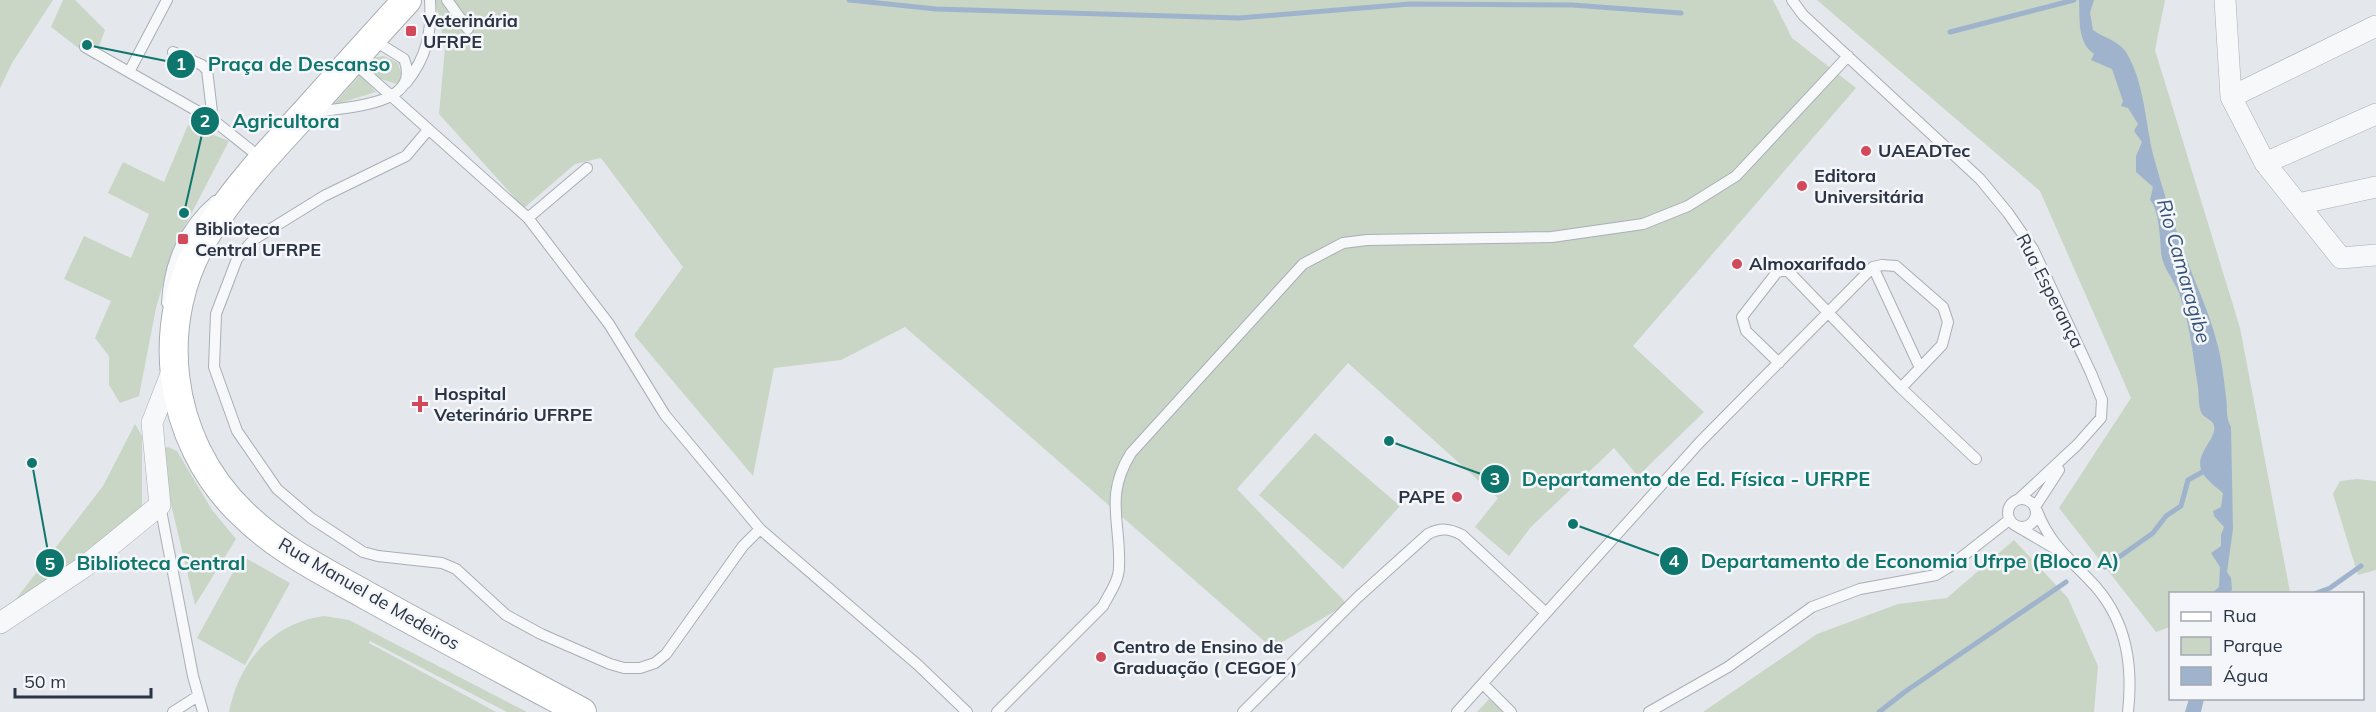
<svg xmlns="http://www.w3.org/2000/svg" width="2376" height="712" viewBox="0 0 2376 712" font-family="Mulish,sans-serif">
<rect width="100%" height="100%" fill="#e4e7ec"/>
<path fill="#c9d6c5" d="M0,0H53L12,63L0,88Z
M63,0H75L105,30L94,60L51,27Z
M435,0H1773L1792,38L1856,88L1633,346L1704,412L1638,476L1614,448L1531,527L1509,556L1475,527L1498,498L1348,363L1237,489L1347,604L1272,648L905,327L841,360L774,368L753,476L634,335L683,267L601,158L575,164L524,208L439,114L445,48Z
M1817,0H2165L2155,50L2240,328L2290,592L2170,594V627L2156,632L2059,508L2131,398L2040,191Z
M384,56L398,63L402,76L397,84L371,76L368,66L371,58Z
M360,75L376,92L333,105Z
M188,125L229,141L174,247L156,308L139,396L120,403L109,385V356L95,338L111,301L64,279L84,236L131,258L149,214L108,193L123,162L164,182Z
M135,424L142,436V509L40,592L16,599L103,486Z
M1315,433L1400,506L1343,569L1259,495Z
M168,447L177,451L212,510L236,539L195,605L161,462L162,450Z
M2357,479L2376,481V570L2358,575L2333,494L2340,481Z
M2014,540L2068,598L2098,666L2094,712H1703L1817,634L1898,604L1947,598Z
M242,556L290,583L245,665L197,638Z
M324,616L349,620L527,712H507L370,641L369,643L496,712H229C239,662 272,623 324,616Z
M1489,699L1504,712H1477Z"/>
<path fill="#9fb4cc" d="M2079,0H2094L2090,13L2093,30C2104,38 2118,40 2126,52C2145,83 2145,124 2154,158C2163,191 2174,225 2186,257C2196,286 2210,313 2217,343C2222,360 2224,380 2226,397C2228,408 2225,416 2231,427L2233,529L2227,572L2231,578L2232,590L2227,593H2212L2219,587L2220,567L2211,553L2221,546V535L2224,527L2214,516L2213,511L2221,507L2223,493C2216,487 2208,481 2203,474C2191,454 2221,437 2213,423C2210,419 2205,418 2202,414C2198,407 2199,395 2198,387C2193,356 2190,323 2179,293C2174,280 2161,265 2161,251C2160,238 2159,209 2150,200L2153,187L2136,172V156L2142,142L2134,131L2138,124L2128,108L2121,106L2123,101L2112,69L2091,60L2094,54C2077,42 2080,19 2079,0Z
M2189,699H2204L2201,712H2185Z"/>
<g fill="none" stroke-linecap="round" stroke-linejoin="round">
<path stroke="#9fb4cc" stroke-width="5" d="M849,0L936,9L1239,18L1410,4L1572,5L1681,13
M1950,32L2074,0
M2105,567L2153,533L2166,516L2181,506L2188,480L2208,469
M2314,594L2330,588L2361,566
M1879,712L1906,691L2066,582"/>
<defs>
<path id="service" d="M447,0L468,29
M1792,0L1803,15L1980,179L2008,213L2033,249L2091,373L2102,400L2101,418L2077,445L2019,499
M85,47L213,120L262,159
M173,52L202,65L207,70L213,120
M352,61L528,218L609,324L665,415L760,529L918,665L967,712
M129,72L167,0
M406,83C427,57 432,32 430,0
M315,112C345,107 423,106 404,59L372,39
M428,130L406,156L324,196L253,240L237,259L216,314L214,367L237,431L277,489L311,518L363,552L378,556L442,563L456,569L506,615L541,634L610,664L624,668H640L655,663L666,654L743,546L760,529
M528,218L587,168
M1873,267L1920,368
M167,303C169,264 184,227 215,201
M1779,363L1746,331L1742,317L1777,272L1787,270L1901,388
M2008 513a14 14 0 1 1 28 0a14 14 0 1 1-28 0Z
M160,505L193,676L203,712
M2035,507L2059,470
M2037,511C2051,547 2071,559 2096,587C2127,623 2133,666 2128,712
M2018,527L2054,548
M1483,684L1511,712
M173,712L198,696
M997,712L1103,606C1109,594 1119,581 1119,567C1121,522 1104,496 1131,453L1303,264L1343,243L1367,240L1552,237L1643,224L1688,206L1736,176L1848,56
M1243,712L1358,597L1428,534C1440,528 1449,528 1462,535L1546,613
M1457,712L1700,442L1873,267L1882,265L1896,266L1943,307L1948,322L1942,345L1901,388L1976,459
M1649,712L1728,667L1812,607L1860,589L1936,575L1949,567L2009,520"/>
<path id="minor" d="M2225,0L2231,97L2265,163L2341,258L2376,255
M2231,97L2376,26
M2265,163L2376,114
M2298,204L2376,187
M0,623L84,567L160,505L152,423L173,369"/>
<path id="secondary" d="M407,0C373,37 339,75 305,113C271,150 236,187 209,230C151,319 166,440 242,513C277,548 321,570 364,594C436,634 509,673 582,712"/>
</defs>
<use href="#service" stroke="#a9aeb7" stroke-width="12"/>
<use href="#minor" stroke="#a9aeb7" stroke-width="22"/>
<use href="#secondary" stroke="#a9aeb7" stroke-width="30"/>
<use href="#service" stroke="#f7f8fa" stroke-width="10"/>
<use href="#minor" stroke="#f7f8fa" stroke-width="21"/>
<use href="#secondary" stroke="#fff" stroke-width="28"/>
</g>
<g fill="#d1495b" stroke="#f4f6f9" stroke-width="2">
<rect x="405" y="25" width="12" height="12" rx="3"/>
<circle cx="1866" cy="151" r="6"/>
<circle cx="1802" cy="186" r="6"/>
<rect x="177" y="233" width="12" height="12" rx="3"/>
<circle cx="1737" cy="264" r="6"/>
<path d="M417 395h6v6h6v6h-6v6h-6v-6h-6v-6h6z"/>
<circle cx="1457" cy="497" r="6"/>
<circle cx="1101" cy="657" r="6"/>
</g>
<g text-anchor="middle" stroke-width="5" stroke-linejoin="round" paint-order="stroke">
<g font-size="18" font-weight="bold" fill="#2b3445" stroke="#f4f6f9" text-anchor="start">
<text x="423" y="27">Veterinária<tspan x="423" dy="21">UFRPE</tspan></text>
<text x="1878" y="157">UAEADTec</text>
<text x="1814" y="182">Editora<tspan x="1814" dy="21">Universitária</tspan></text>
<text x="195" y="235">Biblioteca<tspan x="195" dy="21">Central UFRPE</tspan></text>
<text x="1749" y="270">Almoxarifado</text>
<text x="434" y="400">Hospital<tspan x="434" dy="21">Veterinário UFRPE</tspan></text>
<text x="1445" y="503" text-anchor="end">PAPE</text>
<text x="1113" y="653">Centro de Ensino de<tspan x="1113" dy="21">Graduação ( CEGOE )</tspan></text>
</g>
<g font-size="18" fill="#2b3445" stroke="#f4f6f9">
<text transform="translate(2050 291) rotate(63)" y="6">Rua Esperança</text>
<text transform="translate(369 594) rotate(30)" y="6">Rua Manuel de Medeiros</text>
</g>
<g font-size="20" font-style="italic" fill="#34527a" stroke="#f4f6f9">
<text transform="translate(2184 271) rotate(74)" y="7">Rio Camaragibe</text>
</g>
</g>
<path fill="none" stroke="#0f766e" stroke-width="2" d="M87 45L181 64M184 213L205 121M1389 441L1495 479M1573 524L1674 561M32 463L50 563"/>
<g fill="#0f766e" stroke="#f4f6f9" stroke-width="2">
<circle cx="87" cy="45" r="6"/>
<circle cx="184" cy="213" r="6"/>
<circle cx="1389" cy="441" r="6"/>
<circle cx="1573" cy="524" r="6"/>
<circle cx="32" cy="463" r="6"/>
<circle cx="181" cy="64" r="15"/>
<circle cx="205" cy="121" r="15"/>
<circle cx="1495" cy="479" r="15"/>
<circle cx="1674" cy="561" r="15"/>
<circle cx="50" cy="563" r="15"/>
</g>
<g font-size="18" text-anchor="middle" font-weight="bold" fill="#fff">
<text x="181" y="70">1</text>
<text x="205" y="127">2</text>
<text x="1495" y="485">3</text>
<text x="1674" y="567">4</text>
<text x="50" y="570">5</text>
</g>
<g font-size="20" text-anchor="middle" font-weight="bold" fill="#0f766e" stroke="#f4f6f9" stroke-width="5" stroke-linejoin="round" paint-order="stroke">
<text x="299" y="71">Praça de Descanso</text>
<text x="286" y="128">Agricultora</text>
<text x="1696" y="486">Departamento de Ed. Física - UFRPE</text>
<text x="1910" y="568">Departamento de Economia Ufrpe (Bloco A)</text>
<text x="161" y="570">Biblioteca Central</text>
</g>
<rect x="2169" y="592" width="195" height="108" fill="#f4f6f9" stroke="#a4a8b1" stroke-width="1.5"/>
<rect x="2181" y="612" width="30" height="9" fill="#ffffff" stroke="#a4a8b1" stroke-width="1.5"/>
<text x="2223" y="622" font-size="18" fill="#2b3445">Rua</text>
<rect x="2181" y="637" width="30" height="18" fill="#c9d6c5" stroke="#a4a8b1" stroke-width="1.5"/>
<text x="2223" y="652" font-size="18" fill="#2b3445">Parque</text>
<rect x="2181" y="667" width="30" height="18" fill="#9fb4cc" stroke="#a4a8b1" stroke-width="1.5"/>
<text x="2223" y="682" font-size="18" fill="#2b3445">Água</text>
<path d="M15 688v9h136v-9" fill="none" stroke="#2b3445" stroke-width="3"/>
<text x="24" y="688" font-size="18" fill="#2b3445" stroke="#f4f6f9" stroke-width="4.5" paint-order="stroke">50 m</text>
</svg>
